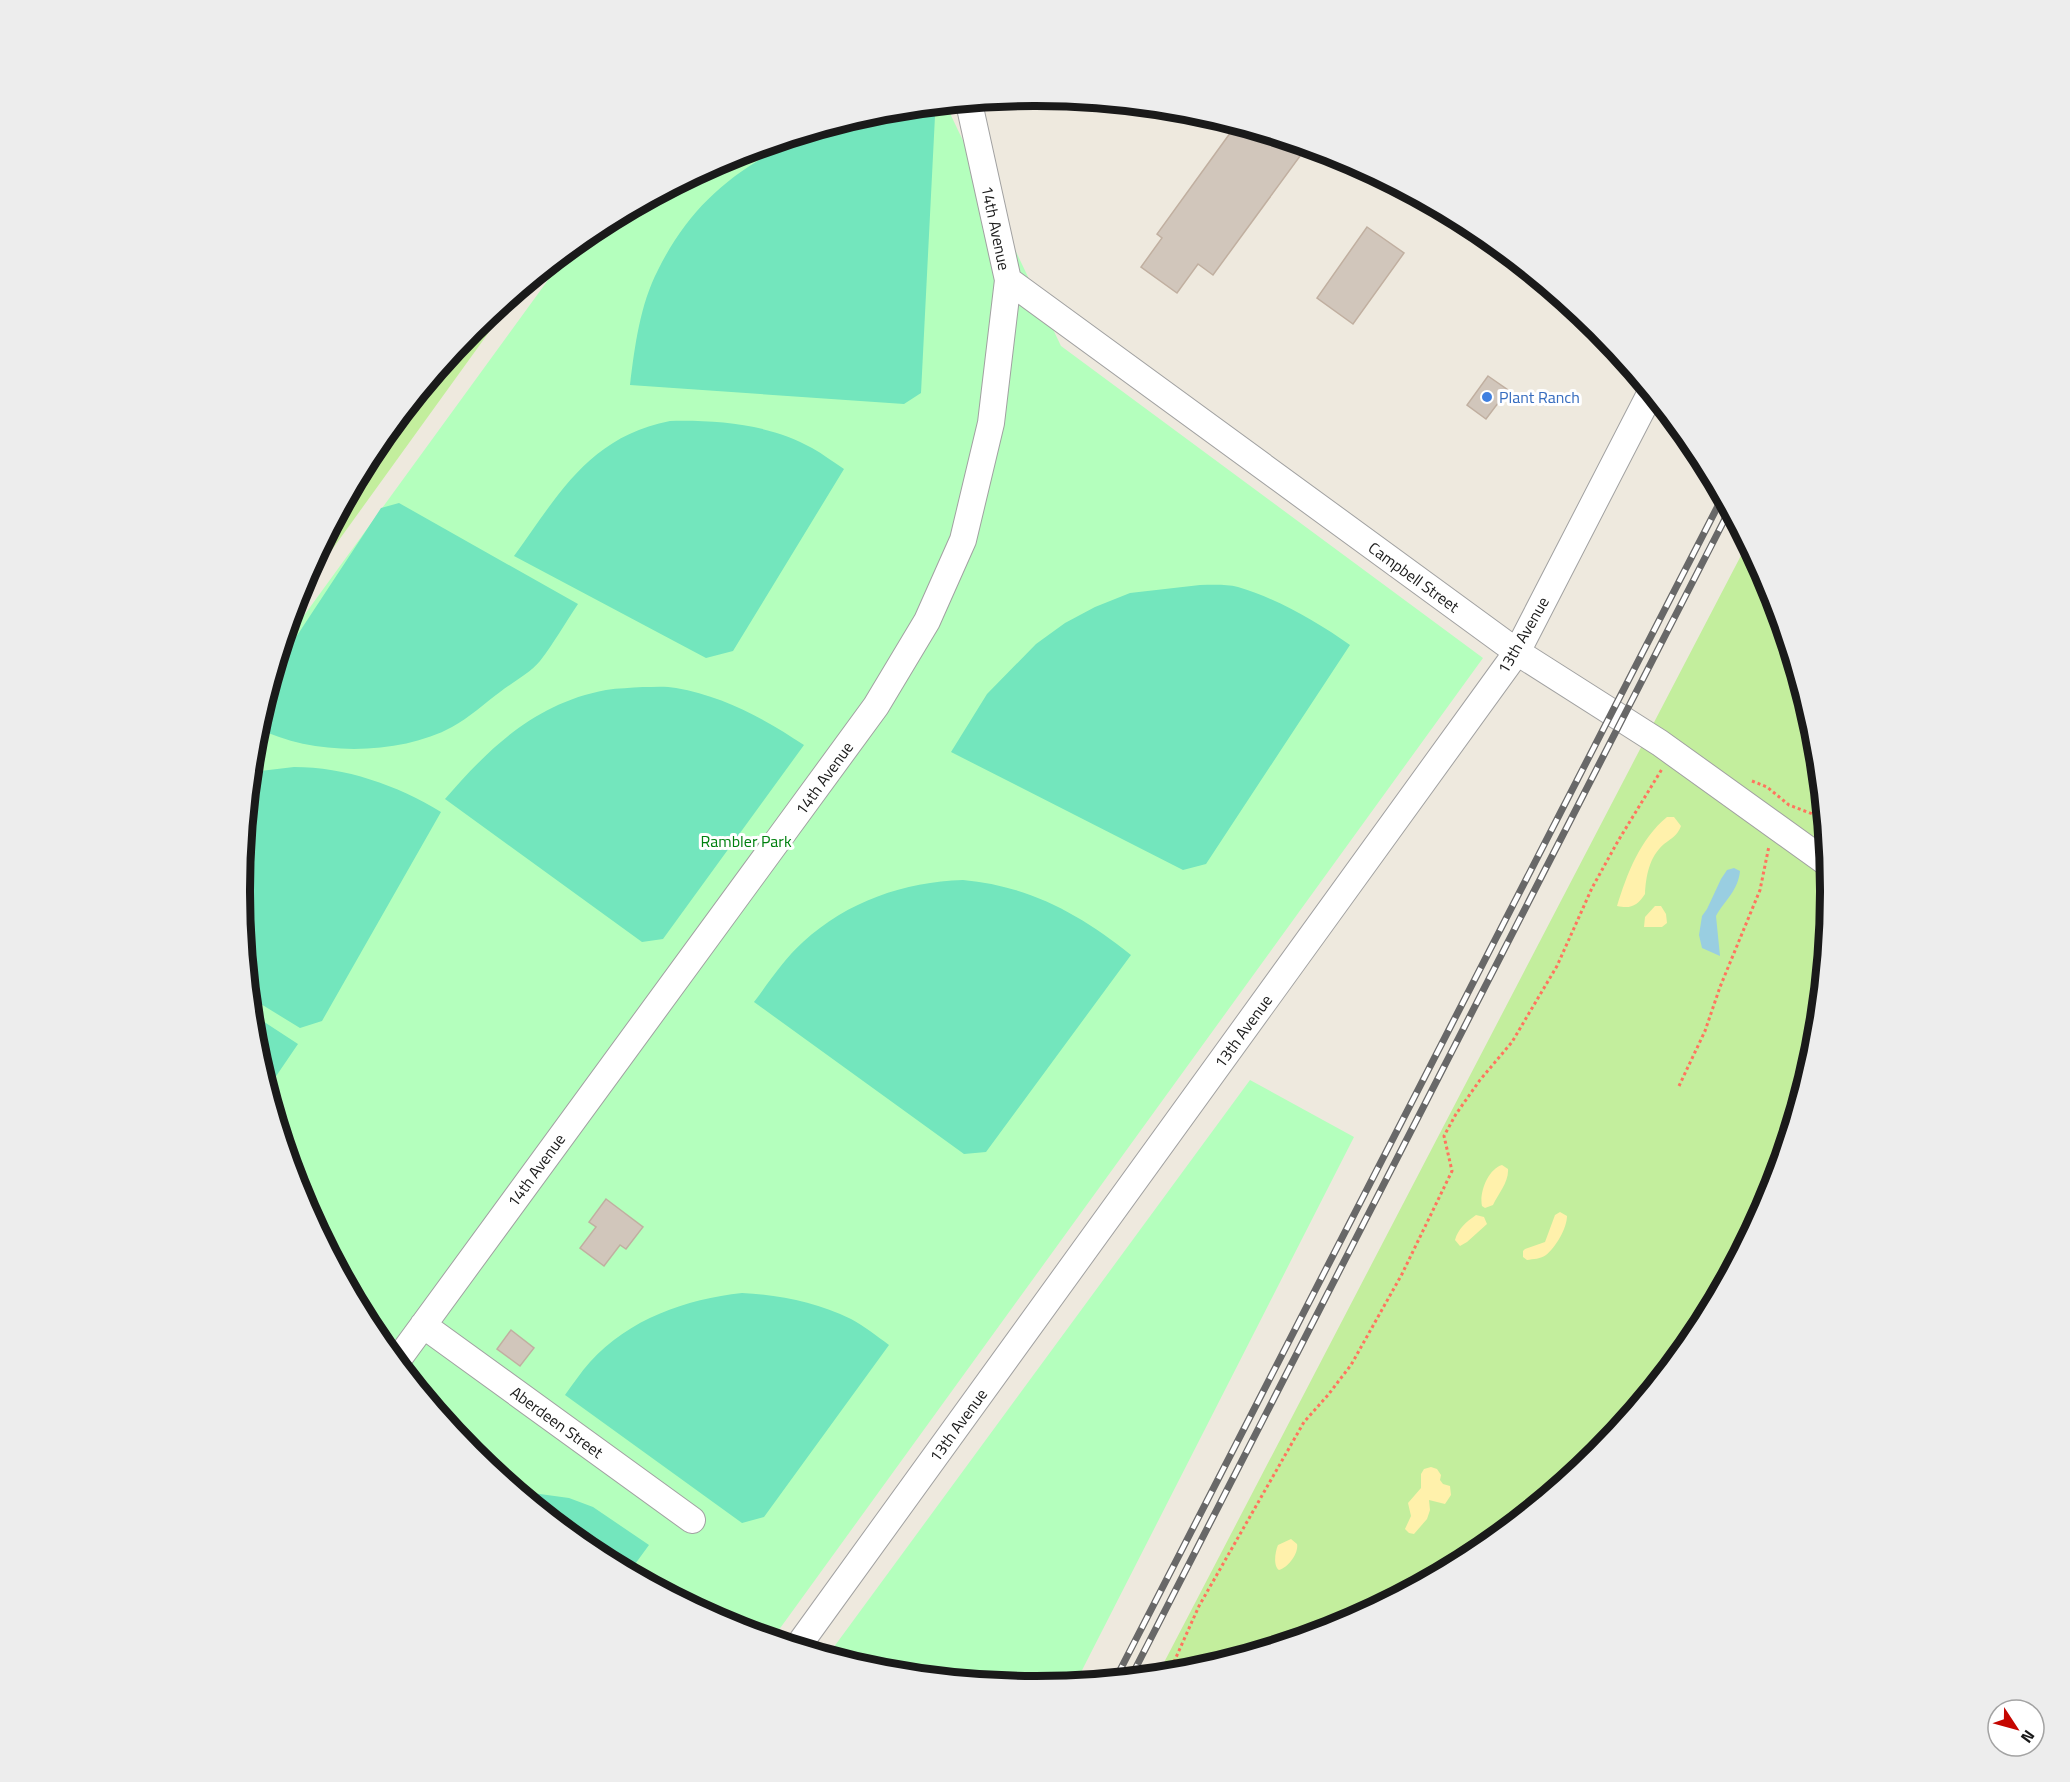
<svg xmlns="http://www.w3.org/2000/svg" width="2070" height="1782" viewBox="0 0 2070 1782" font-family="'Titillium Web',sans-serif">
<rect width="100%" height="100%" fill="#eee9de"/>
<path fill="#c3ee9d" d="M518,292L313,576L308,572L374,449L473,329Z
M1747,544L1770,587L1815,736L1830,891L1815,1046L1769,1196L1696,1333L1625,1419L1597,1453L1476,1552L1339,1626L1190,1671L1158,1674Z"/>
<path fill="#fff1ab" d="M1667,817H1674L1681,826C1677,836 1672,838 1664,844C1649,857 1646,876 1645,894C1637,906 1631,909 1617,906C1627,874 1640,839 1667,817Z
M1655,906H1661L1666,914L1667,923L1662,927H1644L1645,917Z
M1502,1165L1508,1169C1509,1182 1498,1194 1493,1205L1485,1208L1482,1206C1479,1193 1488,1169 1502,1165Z
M1560,1212L1567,1216C1567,1228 1556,1247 1546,1255C1541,1259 1533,1259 1527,1260L1523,1257V1251L1525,1249L1545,1242L1555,1215Z
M1476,1215L1484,1217L1487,1224L1467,1242L1460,1246L1455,1240C1458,1229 1466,1222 1476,1215Z
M1431,1467L1437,1469L1441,1475L1440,1480L1443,1484L1450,1486L1451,1495L1445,1504L1429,1500L1430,1510L1427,1519L1414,1534L1409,1533L1405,1529L1411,1516L1408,1503L1421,1488V1474L1424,1469Z
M1291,1539L1297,1544C1299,1553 1288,1568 1279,1570C1273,1566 1275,1552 1278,1545Z"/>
<path fill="#b4ffbd" d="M946,105L1061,346L1483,658L773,1638L730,1625L593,1552L473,1453L374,1332L300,1195L255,1046L240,891L255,736L284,643L572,247L594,230L731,156L880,111Z
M1250,1080L1354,1137L1076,1682L1035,1686L880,1671L828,1655Z"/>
<path fill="#73e6bd" d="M895,115L935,116L921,393L904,404L630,385C635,345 640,305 658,270C690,205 737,166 803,138C822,129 842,121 863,117C874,116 885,116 895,115Z
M670,421C717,420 770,424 812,448C823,454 833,462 844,469L733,651L706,658L514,556C559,494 589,437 670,421Z
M399,503L578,604C565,623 554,643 540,661C530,673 513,682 500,692C485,703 469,718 452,727C399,756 311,756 258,728L277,666L381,508Z
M1200,585C1212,585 1226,584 1238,587C1278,599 1316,621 1350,645L1206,864L1183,870L951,752L987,694L1036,644L1065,623L1095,607L1130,593Z
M643,687C654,687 666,686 676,688C723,696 765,719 804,745L663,939L642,942L445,799C490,747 536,703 606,690C618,688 631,688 643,687Z
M294,767C345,767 397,785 441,812L322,1021L300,1028L251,998L240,891L252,772Z
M963,880C1029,886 1080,914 1131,955L986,1152L964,1154L754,1002C769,982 785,958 803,942C848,901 904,882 963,880Z
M252,1014L298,1044L268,1088L255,1046Z
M742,1293C780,1295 816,1302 851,1319C864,1326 877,1336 889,1345L764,1517L742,1523L565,1395C573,1384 581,1372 590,1362C629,1319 686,1299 742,1293Z
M518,1491L569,1498L593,1507L649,1545L630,1571L593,1552Z"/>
<path fill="#99cee1" d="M1734,868L1740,871C1738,891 1725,900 1716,916L1720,956L1702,948L1699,935L1702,916L1707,909L1721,879L1727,870Z"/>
<path fill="#d1c6bb" stroke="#c0afa0" stroke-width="1.5" d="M1236,125L1287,141L1303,152L1213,275L1198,264L1177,293L1141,267L1162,238L1157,234Z
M1367,227L1404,253L1353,324L1317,298Z
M1488,376L1508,390L1486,419L1467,405Z
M606,1199L643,1227L626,1249L620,1245L604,1266L580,1248L596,1227L589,1222Z
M511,1330L534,1348L520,1366L497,1349Z"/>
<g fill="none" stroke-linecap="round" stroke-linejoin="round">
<defs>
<path id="minor" d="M1008,280L1517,652L1660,743L1827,863
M423,1325L692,1520
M397,1361L876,706L927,621L963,540L991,423L1008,280L969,103
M798,1646L1517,652L1650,394"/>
</defs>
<use href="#minor" stroke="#a1a1a1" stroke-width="28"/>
<path stroke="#ff745e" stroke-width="3" stroke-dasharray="3 3" stroke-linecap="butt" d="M1752,781L1767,787L1789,805L1823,818
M1679,1086L1705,1031L1720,987L1760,890L1769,846
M1169,1673L1199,1606L1304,1422L1328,1395L1351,1365L1402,1274L1452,1171L1444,1136L1456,1114L1480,1080L1512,1042L1557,966L1592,888L1618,841L1662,769"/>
<use href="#minor" stroke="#fff" stroke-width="26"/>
<defs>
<path id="rail" d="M1131,1677L1729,511
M1116,1678L1722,498"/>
</defs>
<use href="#rail" stroke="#686868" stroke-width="7"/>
<use href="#rail" stroke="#fff" stroke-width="4.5" stroke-dasharray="14" stroke-linecap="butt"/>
</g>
<circle fill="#3f7fe0" stroke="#fff" stroke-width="2" cx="1487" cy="397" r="6"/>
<g text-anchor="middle" stroke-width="6" stroke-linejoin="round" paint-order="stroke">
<g font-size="16" fill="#1a1a1a" stroke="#fff">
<text transform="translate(996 228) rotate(78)" y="6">14th Avenue</text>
<text transform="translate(1414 577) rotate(36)" y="6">Campbell Street</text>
<text transform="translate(1523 635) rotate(-60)" y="6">13th Avenue</text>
<text transform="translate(824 778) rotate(-54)" y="6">14th Avenue</text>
<text transform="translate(1243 1031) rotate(-54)" y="6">13th Avenue</text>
<text transform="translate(536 1170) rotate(-54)" y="6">14th Avenue</text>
<text transform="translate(557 1422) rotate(36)" y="6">Aberdeen Street</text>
<text transform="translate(958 1425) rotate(-54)" y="6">13th Avenue</text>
</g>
<g font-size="16" fill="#366cbe" stroke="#fff" text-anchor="start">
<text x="1499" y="403">Plant Ranch</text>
</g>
<g font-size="16" fill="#00810f" stroke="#fff">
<text x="746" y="847">Rambler Park</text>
</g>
</g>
<path d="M0 0H2070V1782H0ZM1034 106H1036A784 784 0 0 1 1820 890V892A784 784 0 0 1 1036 1676H1034A784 784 0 0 1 250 892V890A784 784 0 0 1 1034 106Z" fill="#ededed" fill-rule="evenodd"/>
<path fill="none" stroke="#1a1a1a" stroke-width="8" d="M1034 106H1036A784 784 0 0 1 1820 890V892A784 784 0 0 1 1036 1676H1034A784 784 0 0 1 250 892V890A784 784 0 0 1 1034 106Z"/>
<g transform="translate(2016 1728) rotate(126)"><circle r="28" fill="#ffffff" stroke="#a3a3a3" stroke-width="1.5"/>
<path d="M0-4.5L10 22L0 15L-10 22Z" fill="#c50600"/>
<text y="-9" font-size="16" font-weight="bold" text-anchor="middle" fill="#1a1a1a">N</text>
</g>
</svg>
